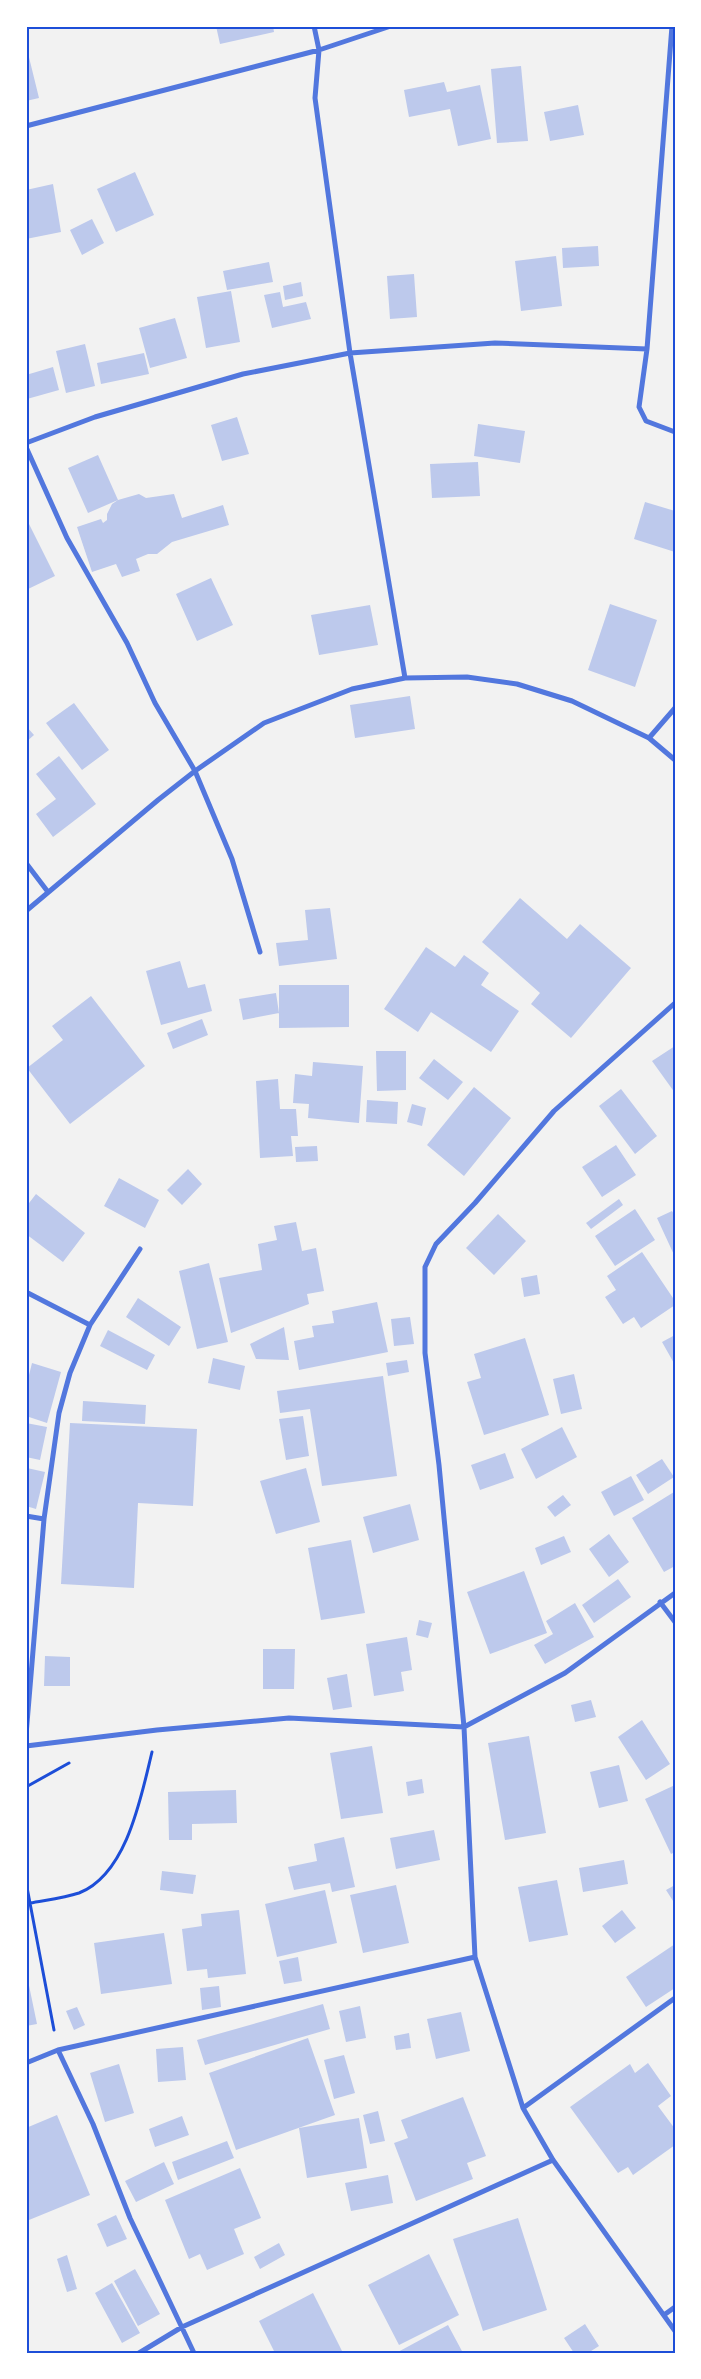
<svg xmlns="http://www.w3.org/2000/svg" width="701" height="2379" viewBox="0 0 701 2379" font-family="Figtree,sans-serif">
<rect width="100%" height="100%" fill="#f2f2f2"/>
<path fill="#bdc9ec" d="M216,26H273L274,32L220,44Z
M26,45L39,98L26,101Z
M521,66L528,141L497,143L491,69Z
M444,82L447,92L480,85L491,139L458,146L450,109L409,117L404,90Z
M578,105L584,135L550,141L544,112Z
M135,172L154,215L116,232L97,189Z
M53,184L61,232L26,239V190Z
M92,219L104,243L82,255L70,230Z
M598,246L599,266L563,268L562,248Z
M556,256L562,306L521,311L515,261Z
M269,262L273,282L227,290L223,271Z
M414,274L417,317L390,319L387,276Z
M301,282L303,296L285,300L283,286Z
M231,291L240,342L206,348L197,297Z
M280,292L283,307L306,302L311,319L272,328L264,295Z
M175,318L187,358L150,368L139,328Z
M85,344L95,386L66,393L56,351Z
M144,353L149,374L101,384L97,363Z
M53,367L59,390L27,399L26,375Z
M237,417L249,454L222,461L211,425Z
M478,424L525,431L520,463L474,456Z
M98,455L118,500L139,494L146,498L174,494L182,518L223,505L229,525L172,542L157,554H148L136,559L140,571L122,577L116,564L92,572L77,527L101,519L103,523L107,520V514L112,504L118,500L88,513L68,468Z
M478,462L480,496L432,498L430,464Z
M645,502L675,511V552L634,539Z
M26,518L55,576L26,590Z
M211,578L233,625L197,641L176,594Z
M610,604L657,620L635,687L588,670Z
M370,605L378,645L319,655L311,615Z
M410,696L415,729L355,738L350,705Z
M74,703L109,750L82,770L46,723Z
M26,726L34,735L26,742Z
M59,756L96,804L53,837L36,814L56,799L36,774Z
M520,898L567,939L580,924L631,968L571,1038L531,1004L540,993L482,942Z
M330,908L337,959L279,966L276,943L308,940L305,910Z
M426,947L455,967L464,955L489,973L481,985L519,1011L491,1052L431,1012L418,1032L384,1009Z
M180,961L188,988L205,984L212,1011L161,1025L146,971Z
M279,985H349V1027L279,1028Z
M276,993L279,1013L243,1020L239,999Z
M91,996L145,1066L70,1124L27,1068L63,1040L52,1026Z
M202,1019L208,1035L173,1049L167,1033Z
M675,1046V1093L652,1061Z
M376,1051H406V1090L377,1091Z
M434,1059L463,1082L448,1100L419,1078Z
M313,1062L363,1066L359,1123L308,1118L309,1104L293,1103L295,1074L312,1076Z
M278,1079L280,1109H296L298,1136H291L293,1156L260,1158L256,1081Z
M474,1087L511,1118L464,1176L427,1145Z
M621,1089L657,1136L635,1154L599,1106Z
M367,1100L398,1102L397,1124L366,1122Z
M412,1104L426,1108L422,1126L407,1122Z
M616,1145L636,1175L602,1197L582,1167Z
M317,1146L318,1161L296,1162L295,1147Z
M188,1169L202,1184L182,1205L167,1190Z
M119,1178L159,1200L145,1228L104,1206Z
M36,1194L85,1233L63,1262L26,1234V1207Z
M619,1199L623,1205L591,1229L586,1223Z
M635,1209L655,1240L615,1266L595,1236Z
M672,1211L675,1216V1257L657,1218Z
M498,1214L526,1241L494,1275L466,1248Z
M296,1222L302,1251L316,1248L324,1291L307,1294L309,1304L231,1333L219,1278L262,1270L258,1244L277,1240L274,1226Z
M642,1252L675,1301V1305L641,1328L634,1317L623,1324L605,1297L616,1290L607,1276Z
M209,1263L228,1342L197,1349L179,1271Z
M537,1275L540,1294L524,1297L521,1278Z
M138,1298L181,1327L169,1346L126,1317Z
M377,1302L388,1352L299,1370L294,1341L314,1337L312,1326L334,1323L332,1311Z
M410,1317L414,1344L394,1346L391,1319Z
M284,1327L289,1360L256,1359L250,1344Z
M108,1330L155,1355L147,1370L100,1346Z
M675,1335V1365L662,1342Z
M525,1338L549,1415L484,1435L467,1382L481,1378L474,1354Z
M213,1358L245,1366L240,1390L208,1383Z
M407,1360L409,1372L388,1376L386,1363Z
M32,1363L61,1372L47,1423L26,1416V1374L29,1375Z
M574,1374L582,1409L561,1414L553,1379Z
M383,1376L397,1476L322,1486L310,1409L280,1413L277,1391Z
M83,1401L146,1405L145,1424L82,1421Z
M303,1416L309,1456L286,1460L279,1419Z
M26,1423L47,1427L40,1460L26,1457Z
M70,1423L197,1429L193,1506L138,1503L134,1588L61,1584Z
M562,1427L577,1457L536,1479L521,1449Z
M505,1453L514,1478L480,1490L471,1465Z
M662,1459L674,1477L648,1494L636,1475Z
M27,1468L45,1472L36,1509L26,1506Z
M306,1468L320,1522L276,1534L260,1481Z
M631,1476L644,1500L614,1516L601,1492Z
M674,1492L675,1566L664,1572L632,1518Z
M563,1495L571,1505L555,1517L547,1507Z
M410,1504L419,1540L373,1553L363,1517Z
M609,1534L629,1562L609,1577L589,1549Z
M564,1536L571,1552L541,1565L535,1548Z
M351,1540L365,1613L321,1620L308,1548Z
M524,1571L547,1633L490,1654L467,1592Z
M618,1579L631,1597L594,1623L582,1605Z
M575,1603L594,1637L545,1664L534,1645L553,1634L546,1621Z
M419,1620L432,1623L428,1638L416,1635Z
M407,1637L412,1670L401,1672L404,1691L374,1696L366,1644Z
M263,1649H295L294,1689H263Z
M45,1656L70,1657V1686H44Z
M347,1674L352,1707L333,1710L327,1678Z
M591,1700L596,1717L575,1722L571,1705Z
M642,1720L670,1764L646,1780L618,1737Z
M529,1736L546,1833L505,1840L488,1743Z
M372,1746L383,1813L341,1819L330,1753Z
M619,1765L628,1801L599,1808L590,1772Z
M422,1779L424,1793L408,1796L406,1782Z
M675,1785V1852L671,1854L645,1799Z
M236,1790L237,1823L192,1824V1840H169L168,1792Z
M434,1830L440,1860L396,1869L390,1838Z
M344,1837L355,1887L332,1892L330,1883L294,1890L288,1867L317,1861L314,1844Z
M624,1860L628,1884L583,1892L579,1868Z
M162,1871L196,1875L193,1894L160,1890Z
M557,1880L568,1935L529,1942L518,1887Z
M396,1885L409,1943L363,1953L350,1895Z
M675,1885V1904L666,1890Z
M325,1890L337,1943L277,1957L265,1904Z
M239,1910L246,1974L208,1978L207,1969L187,1971L182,1929L202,1926L201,1914Z
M622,1910L636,1928L615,1943L602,1926Z
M164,1933L172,1984L101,1994L94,1943Z
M675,1944V1988L646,2007L626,1977Z
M298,1957L302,1981L284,1984L279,1961Z
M26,1971L37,2024L26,2026Z
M219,1986L221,2007L202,2010L200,1988Z
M323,2004L330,2029L205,2065L197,2040Z
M360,2006L366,2038L346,2042L339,2011Z
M77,2007L85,2025L74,2030L66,2011Z
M461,2012L470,2051L436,2059L427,2019Z
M409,2033L411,2048L396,2050L394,2036Z
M308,2038L335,2115L236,2150L209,2073Z
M183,2047L186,2080L158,2082L156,2049Z
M344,2055L355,2093L334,2099L324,2060Z
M648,2063L671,2096L658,2106L675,2129V2145L633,2175L628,2167L618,2173L570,2107L630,2064L635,2073Z
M119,2064L134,2113L105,2122L90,2073Z
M463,2097L486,2156L467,2163L473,2179L416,2201L394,2143L408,2138L401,2120Z
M378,2111L385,2141L370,2144L363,2115Z
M57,2115L90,2195L29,2220L26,2215V2128Z
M182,2116L189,2135L155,2147L149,2129Z
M359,2118L367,2168L307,2178L299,2128Z
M227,2141L234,2158L178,2180L172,2162Z
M164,2162L174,2184L136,2202L125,2181Z
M240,2168L261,2218L234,2229L244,2254L207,2270L200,2254L189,2259L165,2200Z
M388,2175L393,2203L351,2211L345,2183Z
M116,2215L127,2239L107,2247L97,2224Z
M518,2218L547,2310L483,2331L453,2239Z
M279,2243L285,2255L260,2269L254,2257Z
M429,2254L459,2315L399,2345L368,2285Z
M67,2255L77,2289L67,2292L57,2259Z
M135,2269L160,2314L138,2326L114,2281Z
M112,2283L140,2333L122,2343L95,2293Z
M313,2293L342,2351L338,2353H275L259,2321Z
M585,2324L599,2346L588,2353H574L564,2338Z
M448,2325L463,2353H396Z"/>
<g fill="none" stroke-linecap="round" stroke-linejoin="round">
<path stroke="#1d4ed8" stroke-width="3" d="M26,1787L69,1763
M26,1882L54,2030
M30,1903C46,1900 64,1898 79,1893C127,1874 141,1797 152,1752"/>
<path stroke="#5277de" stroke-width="5" d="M314,26L319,50L315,98L350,353L405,678
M26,126L319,50L391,26
M647,349L639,407L646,421L675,432
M26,443L95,417L243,374L350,353L495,343L647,349L672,26
M26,447L67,538L127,643L155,703L195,771L232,859L260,952
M649,738L675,708
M26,863L48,892
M26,911L158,800L195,771L264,723L352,689L405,678L467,677L517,684L572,701L649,738L675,760
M675,1003L554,1111L475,1203L436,1244L425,1267V1353L439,1465L464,1727L475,1957L523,2108L553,2160L675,2331
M26,1292L90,1325
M26,1516L44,1519
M660,1602L675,1622
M26,1735L44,1519L59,1413L70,1373L90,1325L140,1249
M26,1746L157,1730L289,1718L464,1727L565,1673L675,1593
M58,2050L93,2124L130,2218L194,2353
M26,2063L58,2050L475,1957
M523,2108L675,1998
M664,2315L675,2307
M139,2353L182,2327L553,2160"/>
</g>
<rect width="701" height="2379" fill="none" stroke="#ffffff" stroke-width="55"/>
<rect x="28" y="28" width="646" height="2324" fill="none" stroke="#1d4ed8" stroke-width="2"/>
</svg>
